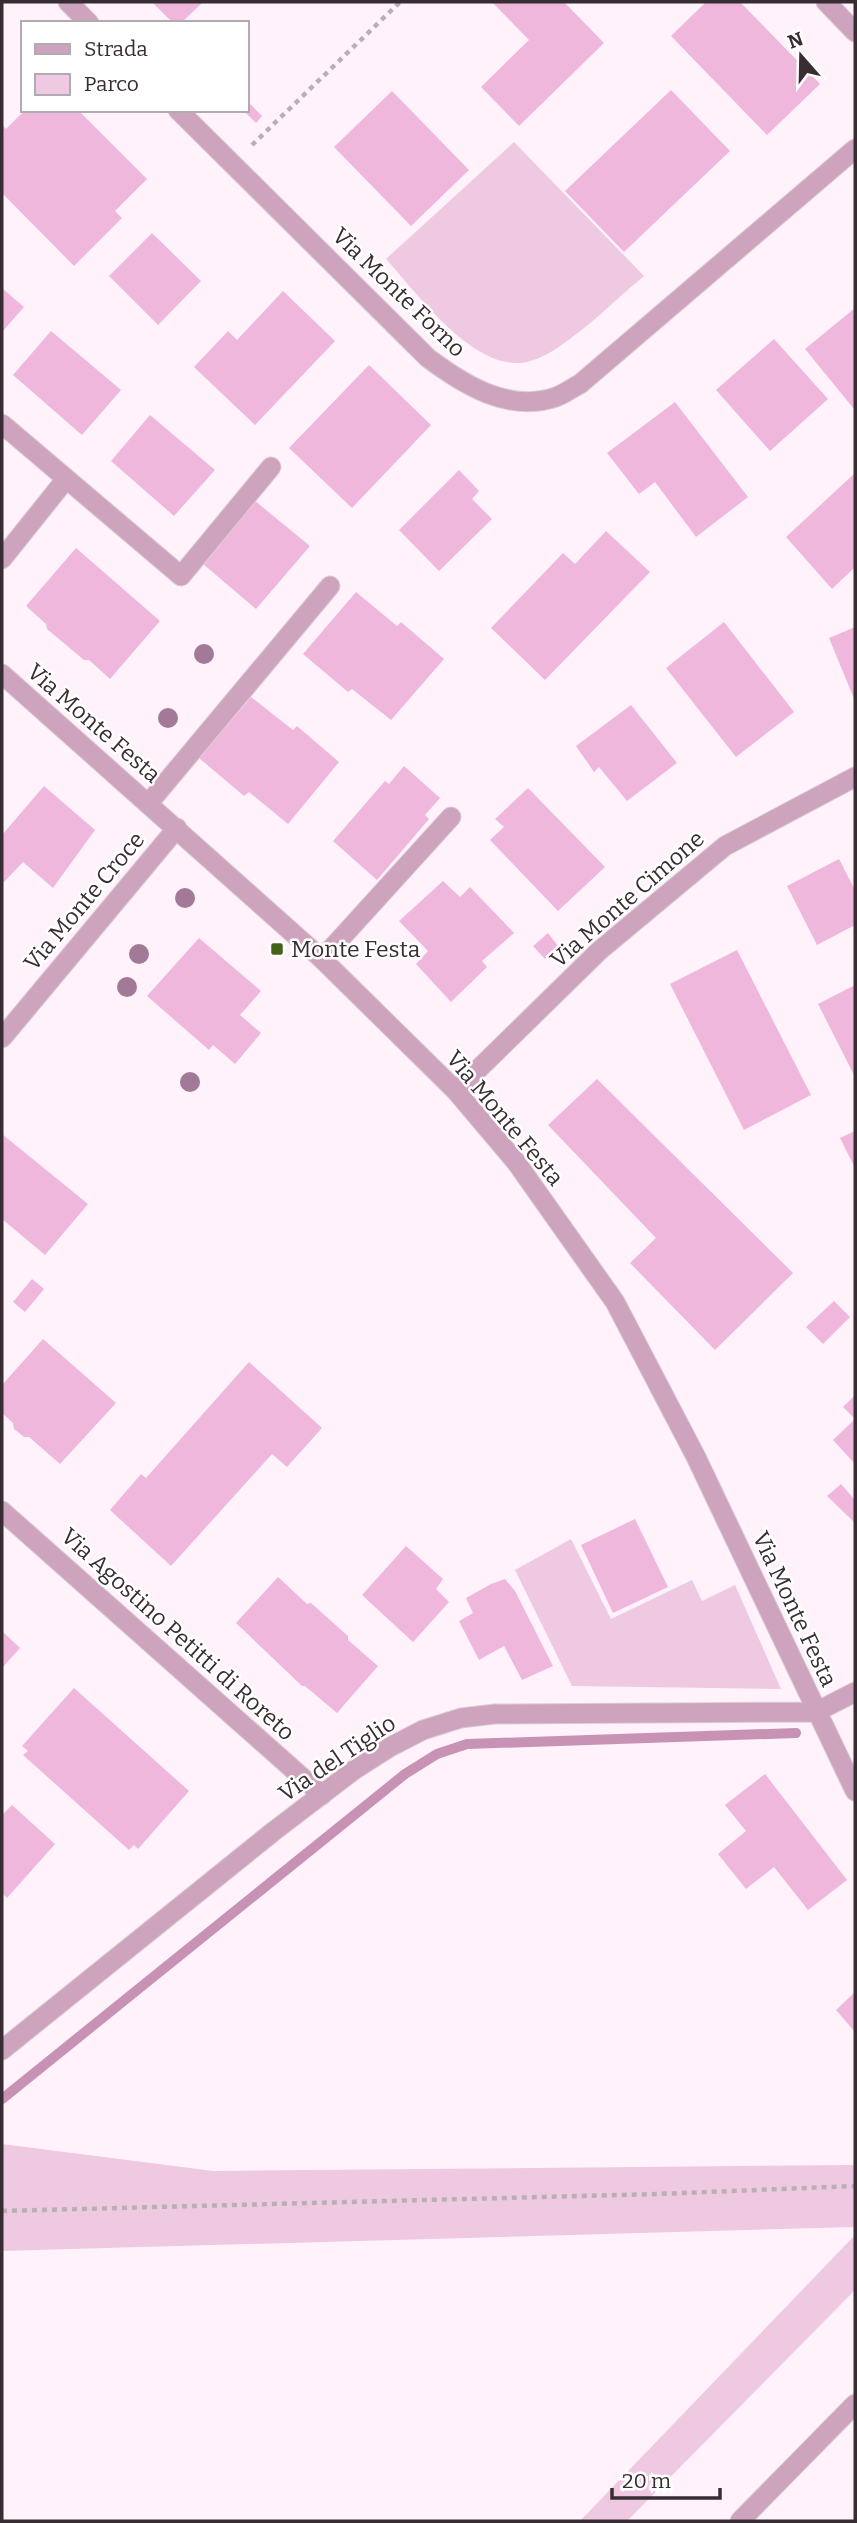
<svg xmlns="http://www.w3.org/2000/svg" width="857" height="2523" viewBox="0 0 857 2523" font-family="Bitter,serif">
<rect width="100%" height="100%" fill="#fff2fa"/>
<path fill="#efc9e1" d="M514,142L644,276C617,298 587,329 557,348C547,355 531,363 518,363C468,364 417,293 386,259Z
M571,1539L611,1619L692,1580L702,1601L735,1585L781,1689L572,1686L515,1570Z
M2,2144L213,2171L855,2165V2227L2,2251Z
M855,2235V2290L627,2521H580Z"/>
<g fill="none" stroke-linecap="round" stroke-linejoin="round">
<path stroke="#c892b5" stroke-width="10" d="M2,2099L405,1774L437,1754L467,1744L796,1733"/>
</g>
<path fill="#f0b7dc" d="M152,2H203L181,23H173Z
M492,2H564L604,43L519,126L481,87L529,40Z
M706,2H740L820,84L767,135L671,36Z
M671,90L730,151L624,252L565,191Z
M392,91L469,170L411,226L334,147Z
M247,101L262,116L256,123L243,110H247Z
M25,110H78L147,179L115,211L122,218L74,266L2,193V125L6,129Z
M152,233L201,281L158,325L109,276Z
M2,288L24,307L2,332Z
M283,291L335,341L255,425L194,367L228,331L237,340Z
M855,308V408L854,409L805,349Z
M51,331L121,390L82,435L13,375Z
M774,339L828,399L770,451L716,390Z
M369,365L431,425L352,508L289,448Z
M675,402L748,497L696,537L655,482L639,494L607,453Z
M150,415L215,470L174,516L111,461Z
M459,470L479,491L472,499L492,519L439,571L399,530Z
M855,473V567L832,589L786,537Z
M249,496L310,546L256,609L196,558Z
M606,531L650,572L545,680L491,628L563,553L575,564Z
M76,548L160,621L110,679L89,660H84L47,629L46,624L26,606Z
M356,592L397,626L401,622L444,659L391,720L352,689L348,692L303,654Z
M724,622L794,712L736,757L666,668Z
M855,627V701L829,638Z
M251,697L293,730L297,726L339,762L288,824L249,792L244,796L199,758Z
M631,705L677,763L627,801L599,767L594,772L576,746Z
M404,766L440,798L425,815L429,819L377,880L333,841L385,781L389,784Z
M44,786L95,830L53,888L23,862L4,882L2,881V835Z
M528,788L605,867L558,911L490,840L504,827L495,819Z
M839,859L855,890V925L817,945L787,886Z
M443,881L460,897L470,887L514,933L482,961L487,967L451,1002L416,964L428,951L399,921Z
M548,933L558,946L545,959L533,946Z
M199,938L261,991L240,1015L261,1033L235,1064L213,1045L209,1050L147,996Z
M737,950L811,1095L744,1130L670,984Z
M855,985V1077L818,1004Z
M597,1079L793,1273L715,1350L630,1263L656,1238L548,1125Z
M855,1131V1168L840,1138Z
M2,1134L88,1204L45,1255L2,1219Z
M32,1279L44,1289L25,1312L13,1302Z
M834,1301L850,1317L823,1344L806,1327Z
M43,1339L116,1403L60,1464L29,1437H24L14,1429L13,1423L2,1413V1385Z
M249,1362L322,1428L287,1467L272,1454L171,1566L110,1510L141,1474L146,1478Z
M855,1395V1464L833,1440L855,1419L843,1407Z
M841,1484L855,1500V1523L827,1496Z
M635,1519L668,1587L613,1613L581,1545Z
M406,1546L443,1579L436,1589L449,1602L413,1642L362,1595Z
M278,1577L307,1604L311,1603L348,1636V1640L378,1666L337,1713L305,1686H302L236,1623Z
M505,1579L515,1591L553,1666L522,1680L504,1646L479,1660L459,1621L473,1613L466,1598L491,1584Z
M2,1631L20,1648L2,1668Z
M74,1688L189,1791L138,1849L134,1845L129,1850L23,1755L28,1751L22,1746Z
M765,1774L847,1880L808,1910L774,1867L746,1889L718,1854L746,1831L725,1805Z
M12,1805L55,1844L7,1898L2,1893V1815Z
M855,1992V2032L836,2010Z"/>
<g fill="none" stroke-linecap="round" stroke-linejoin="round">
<defs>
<path id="service" d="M148,804L330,586
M322,959L451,817"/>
<path id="minor" d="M68,2L89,23
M826,2L855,32
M178,110L428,358C464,385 509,413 556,397C564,394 572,388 580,384L855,149
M2,424L181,576L271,467
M2,559L66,479
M2,674L322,959L456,1091L516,1162L615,1302L696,1457L855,1791
M2,1038L177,828
M456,1091L599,951L725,846L855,777
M2,1511L322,1795
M2,2050L274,1831L354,1770L390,1747L423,1730L461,1718L495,1714L816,1712L855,1692
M740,2521L855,2404"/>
</defs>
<use href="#service" stroke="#dbcfd6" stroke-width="21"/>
<use href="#minor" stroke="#dbcfd6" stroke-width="21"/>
<path stroke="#bbafb6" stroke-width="4.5" stroke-dasharray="5 5" stroke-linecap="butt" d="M252,145L400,2
M2,2211L657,2194L855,2186"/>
<use href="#service" stroke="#cea3be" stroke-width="19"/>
<use href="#minor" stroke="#cea3be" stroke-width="19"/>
</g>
<g fill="#a27a97">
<circle cx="204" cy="654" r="10"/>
<circle cx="168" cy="718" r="10"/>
<circle cx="185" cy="898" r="10"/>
<circle cx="139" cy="954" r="10"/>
<circle cx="127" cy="987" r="10"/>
<circle cx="190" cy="1082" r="10"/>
</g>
<rect fill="#436319" stroke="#fff" stroke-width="2.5" x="270" y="942" width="14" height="14" rx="3.5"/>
<g text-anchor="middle" stroke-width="5" stroke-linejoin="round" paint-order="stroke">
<g font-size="23" fill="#392d34" stroke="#fff">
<text transform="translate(399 292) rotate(44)" y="8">Via Monte Forno</text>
<text transform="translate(94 723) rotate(41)" y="8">Via Monte Festa</text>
<text transform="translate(627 899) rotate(-41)" y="8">Via Monte Cimone</text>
<text transform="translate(84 901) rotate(-50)" y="8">Via Monte Croce</text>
<text transform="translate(505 1118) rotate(50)" y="8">Via Monte Festa</text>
<text transform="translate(795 1609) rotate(65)" y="8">Via Monte Festa</text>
<text transform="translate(178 1634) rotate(42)" y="8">Via Agostino Petitti di Roreto</text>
<text transform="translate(337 1758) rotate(-34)" y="8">Via del Tiglio</text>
</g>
<g font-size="23" fill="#392d34" stroke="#fff" text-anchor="start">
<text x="291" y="957">Monte Festa</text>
</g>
</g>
<rect width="857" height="2523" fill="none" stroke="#392d34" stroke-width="7"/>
<rect x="21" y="21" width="228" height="91" fill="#ffffff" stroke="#b0abae" stroke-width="2"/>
<rect x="35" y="44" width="35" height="10" fill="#cea3be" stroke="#b0abae" stroke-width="2"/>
<text x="84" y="56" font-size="21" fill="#392d34">Strada</text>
<rect x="35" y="74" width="35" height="21" fill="#efc9e1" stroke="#b0abae" stroke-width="2"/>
<text x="84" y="91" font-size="21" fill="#392d34">Parco</text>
<g transform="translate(801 56) rotate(340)" stroke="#ffffff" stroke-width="5" paint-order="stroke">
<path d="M0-5L12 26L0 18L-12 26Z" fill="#392d34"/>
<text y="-10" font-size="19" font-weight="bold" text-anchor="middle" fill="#392d34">N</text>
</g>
<path d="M612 2488v10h108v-10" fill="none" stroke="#392d34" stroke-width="3.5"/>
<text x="622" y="2488" font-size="21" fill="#392d34" stroke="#ffffff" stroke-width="5" paint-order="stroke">20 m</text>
</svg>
